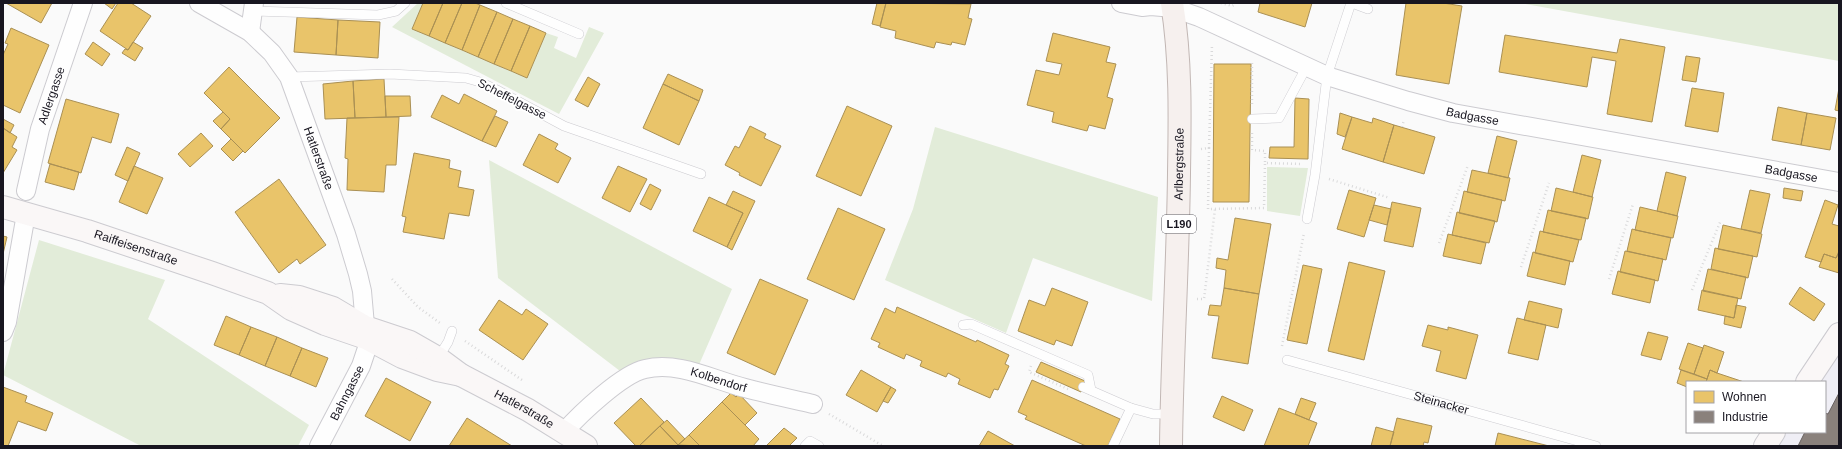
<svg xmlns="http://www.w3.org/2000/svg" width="1842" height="449" viewBox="0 0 1842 449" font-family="Arial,sans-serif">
<rect width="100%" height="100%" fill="#fafafa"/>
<path fill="#efeef5" d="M1839,353V446H1777L1787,432H1825V382H1820Z"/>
<path fill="#e2ecd9" d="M418,3H423L412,29L527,78L546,33L558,37L554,48L576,58L589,27L604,33L559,114L392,27Z
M1520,3H1839V61Z
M935,127L1158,197L1152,301L1033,258L1006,333L885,280L913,209Z
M489,160L732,289L698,367L620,371L498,278Z
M1267,167L1308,168L1300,216L1267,211Z
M39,240L165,280L148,319L309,425L298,446H141L3,375Z"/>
<path fill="#e9c46a" stroke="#aa9054" d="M6,3H52L41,23Z
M104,3H116L112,9Z
M118,3H131L151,16L128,50L100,31Z
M423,3H443L429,36L412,29Z
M443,3H462L445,43L429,36Z
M462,3H475L480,5L462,50L445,43Z
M877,3H886L880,26L872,24Z
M886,3L971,4L968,18L972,19L965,45L952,42L951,45L936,42L934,48L895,38L896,31L880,27Z
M1260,3H1312L1305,27L1258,12Z
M1406,3H1443L1462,6L1449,84L1396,75Z
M480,5L497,12L478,57L462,50Z
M497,12L513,19L494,64L478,57Z
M297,17L338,20L336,55L294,52Z
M513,19L530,26L511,71L494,64Z
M338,20L380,22L378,58L336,55Z
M530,26L546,33L527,78L511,71Z
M11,28L49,45L20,113L3,105V55L8,44L5,43Z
M1053,33L1110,47L1106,62L1116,64L1107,97L1113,99L1105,129L1089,125L1087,131L1052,122L1054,112L1027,105L1036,70L1059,75L1062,64L1046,61Z
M1505,35L1617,53L1620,39L1665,47L1652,122L1607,114L1616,61L1592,57L1587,87L1499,72Z
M93,42L110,54L102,66L85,54Z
M133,42L143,48L135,61L122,53L125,49L128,50Z
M1686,56L1700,58L1696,82L1682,80Z
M1214,64H1251L1249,202H1213Z
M229,67L280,118L245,153L221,129L230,119L204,93Z
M668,74L703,90L699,101L663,84Z
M588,77L600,84L588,107L575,100Z
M384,79L386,117L355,118L353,81Z
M353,81L355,118L325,119L323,84Z
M663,84L699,101L679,145L643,128Z
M1692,88L1724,93L1718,132L1685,126Z
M1839,88V111L1835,110Z
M464,94L497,111L482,141L431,117L442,95L459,104Z
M385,96H410L411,116L386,117Z
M1295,98L1309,99L1308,159L1269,158L1270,147H1294Z
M66,99L119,114L111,143L92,137L81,173L48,163Z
M847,106L892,126L861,196L816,176Z
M1778,107L1807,113L1801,145L1772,140Z
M223,112L230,119L221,129L213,121Z
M1340,113L1352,117L1345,137L1337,134Z
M1807,113L1836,118L1830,150L1801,145Z
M495,116L508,122L496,147L482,141Z
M399,117L396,165H386L384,192L347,190L348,159L345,158L347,118Z
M1352,117L1372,123L1373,118L1394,125L1383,162L1342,149Z
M3,119L14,125L10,133L3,128Z
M1394,125L1435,137L1424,174L1383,162Z
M750,126L766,134L764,138L781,146L761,186L739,175L740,173L725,165L735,146L739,148Z
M3,128L17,137L12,147L17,150L3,173Z
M201,133L213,146L190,167L178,154Z
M539,134L558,144L555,149L571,158L558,183L523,165Z
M1497,136L1517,141L1508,178L1488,173Z
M231,139L243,151L233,161L221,149Z
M127,147L140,153L128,181L115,175Z
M414,153L450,160L449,168L461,171L458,187L474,190L469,216L449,213L444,239L403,232L406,217L402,216Z
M1582,155L1601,160L1592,197L1573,192Z
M50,164L79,172L74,190L45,182Z
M134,166L163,178L147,214L119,202Z
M618,166L647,179L630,212L602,198Z
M1472,170L1510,178L1505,201L1467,192Z
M1666,172L1686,177L1677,216L1657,211Z
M279,179L326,245L300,264L297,259L279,273L235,212Z
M650,184L661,190L651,210L640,204Z
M1556,188L1593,197L1588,219L1551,211Z
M1784,188L1803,191L1801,201L1783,198Z
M1349,190L1376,198L1364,237L1337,229Z
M1750,190L1770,194L1761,233L1741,229Z
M733,191L755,201L732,250L727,247L743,213L726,205Z
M1464,191L1502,200L1497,222L1459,213Z
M709,197L743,213L727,247L693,231Z
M1825,200L1838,205L1832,224L1839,226V251L1836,258L1824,254L1821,262L1805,257Z
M1392,202L1421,208L1413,247L1384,241Z
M1374,205L1391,209L1387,225L1369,220Z
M1640,207L1678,216L1673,238L1635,230Z
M838,208L885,229L854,300L807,279Z
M1548,210L1586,218L1581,240L1543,232Z
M1457,212L1495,221L1489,243L1452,235Z
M1235,218L1271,224L1259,294L1224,288L1226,270L1216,268L1217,258L1228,260Z
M1723,225L1762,234L1757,257L1718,249Z
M1632,229L1671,238L1666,260L1627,251Z
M1540,231L1579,240L1573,262L1535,253Z
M1448,234L1486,243L1481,264L1443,256Z
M3,236L7,237L3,254Z
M1715,248L1753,256L1748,278L1711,269Z
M1625,251L1663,259L1658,281L1620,272Z
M1533,252L1570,261L1565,285L1527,276Z
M1824,254L1836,258L1838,255L1839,256V273L1819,267Z
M1349,262L1385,271L1364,360L1328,351Z
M1303,265L1322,269L1307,344L1287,340Z
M1708,269L1746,277L1741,299L1703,291Z
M1618,271L1655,280L1650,303L1612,294Z
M760,279L808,300L775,375L727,353Z
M1800,287L1825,304L1814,321L1789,304Z
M1052,288L1088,302L1072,346L1056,340L1054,345L1018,331L1029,300L1045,306Z
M1224,288L1259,294L1248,364L1212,358L1219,316L1208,315L1210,305L1221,306Z
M1702,290L1738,298L1734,318L1698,310Z
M499,300L522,315L526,309L548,324L523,360L479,330Z
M1529,301L1562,309L1558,328L1524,320Z
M1736,305L1746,307L1741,328L1724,324L1725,316L1734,318Z
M897,307L976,342L977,340L1009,355L1005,364L1009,366L998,390L994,389L990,398L958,384L960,379L948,373L946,377L920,366L922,361L906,354L904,359L878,347L880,343L871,339L885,308L895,313Z
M226,316L251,327L239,355L214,345Z
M1517,318L1546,325L1538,360L1508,353Z
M1428,325L1448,330V327L1478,335L1466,379L1436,371L1441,351L1422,346Z
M251,327L277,337L265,366L239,355Z
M1648,332L1668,337L1661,360L1641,355Z
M277,337L302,348L290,376L265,366Z
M1688,343L1703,348L1694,374L1679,369Z
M1704,345L1724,352L1717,373L1710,370L1707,379L1694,374Z
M302,348L328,358L316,387L290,376Z
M1041,362L1085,381L1081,392L1036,372Z
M861,370L891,387L877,412L846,395Z
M1681,370L1707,379L1706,382H1687V387L1677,383Z
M1710,370L1717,373L1744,382H1706Z
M386,378L431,402L410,441L365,416Z
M1032,380L1120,419L1108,446H1086L1025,419L1027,416L1018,412Z
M3,387L27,396L25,402L53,413L46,431L18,421L8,446H3Z
M891,387L896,390L888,403L883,401Z
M731,393L736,397L739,394L757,413L745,425L722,402Z
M1222,396L1253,410L1244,431L1213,417Z
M641,398L664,422L639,446H636L614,423Z
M1301,398L1316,403L1309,420L1295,414Z
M722,402L759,439L753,446H700L689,435Z
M1279,408L1317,423L1308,446H1264Z
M467,418L512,446H449Z
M1397,418L1432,426L1428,443L1424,442L1423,446H1390Z
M667,420L685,439L678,445L660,426Z
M660,426L679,446H639Z
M1376,427L1394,432L1390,446H1371Z
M784,428L797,438L789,446H766Z
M988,431L1015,446H979Z
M1498,433L1549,446H1495Z
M689,435L700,446L678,445Z"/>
<path fill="#8a817c" stroke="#686160" d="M1839,393V446H1798L1805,432H1825V413L1828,414Z"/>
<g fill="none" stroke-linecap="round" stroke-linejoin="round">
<defs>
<g id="lane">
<path d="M506,3L579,34"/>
<path d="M1352,3L1368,9"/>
<path d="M254,11L378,15L396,11L405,3"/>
<path d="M289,77L390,74L466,78L480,82L497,90L564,126L701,174"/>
<path d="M1252,119L1279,118L1307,66"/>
<path d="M1307,219L1315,175L1327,76L1351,3"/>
<path d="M963,325L971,324L1088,375L1091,390"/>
<path d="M438,358L448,342L452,331"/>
<path id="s1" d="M1287,360L1596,446"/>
<path d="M1083,387L1131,408"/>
<path d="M805,446L810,441L819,446"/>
<path d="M1113,446L1131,408L1153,414H1171"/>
</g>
<g id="street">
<path id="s2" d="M199,3L250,32L272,53L289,77L346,234L358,274L362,291L367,348L361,366L319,446"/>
<path id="s3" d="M1121,3L1142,7L1151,6L1173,8L1199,17L1327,76L1408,101L1453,113L1839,182"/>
<path d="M250,32L254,3"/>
<path id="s4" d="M26,191L40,129L83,3"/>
<path d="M3,332L7,322L26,214"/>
<path id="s5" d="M564,432C580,414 622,374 645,369C679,361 713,380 745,388C768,394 791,399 813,404"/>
</g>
<g id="secondary">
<path id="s6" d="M3,207L87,231L212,273L268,293L291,309L325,324L366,338L402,357L437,370L461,375"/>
<path id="s7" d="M280,295L299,297L333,308L365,327L410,342L438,358L461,375L528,410L586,446"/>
<path d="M1807,382L1839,334"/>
<path d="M1765,446L1774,432"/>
</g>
<g id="primary">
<path id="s8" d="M1171,446C1172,355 1178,264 1179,173C1180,116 1181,59 1172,3"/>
</g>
</defs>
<use href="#lane" stroke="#cccbd0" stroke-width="10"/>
<use href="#street" stroke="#cccbd0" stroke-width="20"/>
<use href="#secondary" stroke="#cccbd0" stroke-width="24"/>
<use href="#primary" stroke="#c2b7b4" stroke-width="24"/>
<path stroke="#d9d9da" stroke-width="2.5" stroke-dasharray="1 3" stroke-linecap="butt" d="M1221,3L1232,6L1236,4
M1252,63V104
M1402,127L1404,120
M1252,133V150L1265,151V163L1302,164
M1209,148L1212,45
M1201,149L1209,148L1208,209L1264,208L1265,163
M1329,179L1390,198
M1439,243L1468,165
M1521,267L1549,183
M392,279L418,307L440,323
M1609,279L1633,204
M1692,290L1721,220
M1197,299H1204L1215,209
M465,341L522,380
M1282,346L1304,233
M1031,366L1029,372L1068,389
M829,414L883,446"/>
<use href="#lane" stroke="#fefefe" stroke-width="9"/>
<use href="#street" stroke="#fefefe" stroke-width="18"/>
<use href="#secondary" stroke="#faf7f7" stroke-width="22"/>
<use href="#primary" stroke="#f6f0ee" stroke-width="22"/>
</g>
<g text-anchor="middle" stroke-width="4" stroke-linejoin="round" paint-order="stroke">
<rect fill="#fff" stroke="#5d5c63" stroke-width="1" x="1162" y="215" width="34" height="18" rx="3"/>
<g font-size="11" font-weight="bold" fill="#181620">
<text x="1179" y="228">L190</text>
</g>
<g font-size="12" fill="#181620" stroke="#fff">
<text dy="4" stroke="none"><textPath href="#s4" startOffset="99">Adlergasse</textPath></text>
<text transform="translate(512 99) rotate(27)" y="4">Scheffelgasse</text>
<text dy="4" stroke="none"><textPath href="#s3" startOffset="372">Badgasse</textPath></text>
<text dy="4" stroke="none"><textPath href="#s2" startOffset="205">Hatlerstraße</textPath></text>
<text dy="4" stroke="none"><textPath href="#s8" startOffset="282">Arlbergstraße</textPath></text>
<text dy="4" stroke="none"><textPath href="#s3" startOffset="696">Badgasse</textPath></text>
<text dy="4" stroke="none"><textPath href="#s6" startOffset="139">Raiffeisenstraße</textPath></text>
<text dy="4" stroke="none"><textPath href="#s5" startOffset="179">Kolbendorf</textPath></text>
<text transform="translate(347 393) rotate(-63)" y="4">Bahngasse</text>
<text dy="4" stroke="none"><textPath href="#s1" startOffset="160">Steinacker</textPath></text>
<text dy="4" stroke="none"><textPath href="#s7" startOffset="272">Hatlerstraße</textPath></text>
</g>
</g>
<rect width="1842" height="449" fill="none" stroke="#181620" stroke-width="8"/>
<rect x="1686" y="381" width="140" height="52" fill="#ffffff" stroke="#a3a2a6"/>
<rect x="1694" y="391" width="20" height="12" fill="#e9c46a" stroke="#a3a2a6"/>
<text x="1722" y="401" font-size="12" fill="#181620">Wohnen</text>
<rect x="1694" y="411" width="20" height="12" fill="#8a817c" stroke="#a3a2a6"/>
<text x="1722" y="421" font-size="12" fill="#181620">Industrie</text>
</svg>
